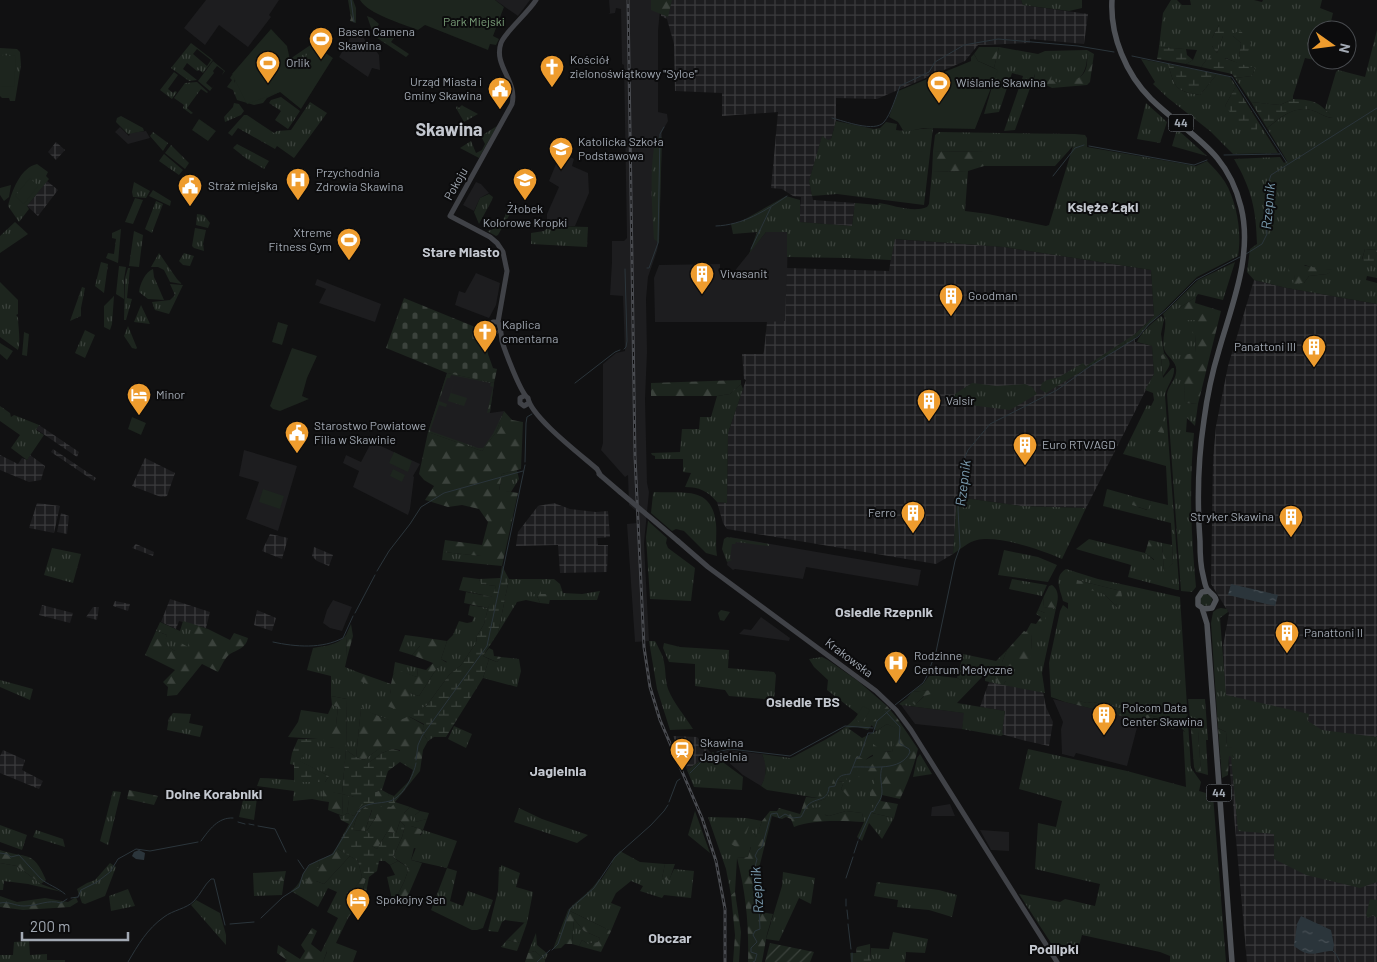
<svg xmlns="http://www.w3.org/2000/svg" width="1377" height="962" viewBox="0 0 1377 962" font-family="Barlow,sans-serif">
<defs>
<pattern id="industrial-grid" width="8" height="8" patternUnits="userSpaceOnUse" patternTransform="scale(1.25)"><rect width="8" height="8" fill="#1d1d1f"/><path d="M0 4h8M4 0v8" fill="none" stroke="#3b3b3d"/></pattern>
<pattern id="grass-tufts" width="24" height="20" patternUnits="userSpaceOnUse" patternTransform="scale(1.25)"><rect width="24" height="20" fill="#1d251e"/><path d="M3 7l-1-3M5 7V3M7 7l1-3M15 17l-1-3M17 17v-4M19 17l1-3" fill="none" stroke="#3b423c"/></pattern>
<pattern id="forest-firs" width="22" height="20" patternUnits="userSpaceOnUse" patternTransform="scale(1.25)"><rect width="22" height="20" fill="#1d251e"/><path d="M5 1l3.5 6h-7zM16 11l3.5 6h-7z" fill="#3b423c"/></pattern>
<pattern id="wetland-marsh" width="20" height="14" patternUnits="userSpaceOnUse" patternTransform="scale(1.25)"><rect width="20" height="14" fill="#1d251e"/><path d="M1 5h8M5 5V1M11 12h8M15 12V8" fill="none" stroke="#3b423c"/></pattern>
<pattern id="cemetery-stones" width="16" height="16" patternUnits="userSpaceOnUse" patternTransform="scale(1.25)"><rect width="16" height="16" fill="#1d251e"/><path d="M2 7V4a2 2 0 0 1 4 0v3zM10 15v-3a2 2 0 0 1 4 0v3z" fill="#3b423c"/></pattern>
<pattern id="garden-furrows" width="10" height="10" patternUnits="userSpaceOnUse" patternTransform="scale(1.25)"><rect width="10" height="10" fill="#1d251e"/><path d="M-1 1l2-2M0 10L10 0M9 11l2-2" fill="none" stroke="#3b423c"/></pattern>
<pattern id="water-ripples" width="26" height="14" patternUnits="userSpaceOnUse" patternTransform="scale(1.25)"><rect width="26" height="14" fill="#2b353b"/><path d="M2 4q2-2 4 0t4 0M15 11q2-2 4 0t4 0" fill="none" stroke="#474f55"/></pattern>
</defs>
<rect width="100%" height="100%" fill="#111112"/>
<path fill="#1d1d1f" d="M206,0H279L269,15L271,17L248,47L219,25L205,45L184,28Z
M495,0H530L518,16Z
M609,0H661L658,31V112L667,114L668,121L662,132L659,240L657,251L648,277L646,299L647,352L645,399L647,483L649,492L644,543L649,641L635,642L627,524L637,523L636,511L629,505L628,475L625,477L601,450L603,443V364L616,353L625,351L623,296L610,295L612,262V241H624L627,238L624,65L622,64L621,9L616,8L615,13L608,14L610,13Z
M353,33L363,37L371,49L374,48L379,55L380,70L372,68L368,77L339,57Z
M120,127L129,136L130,133L146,131L150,138L128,144L115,132Z
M561,152L574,159L572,166L588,173L589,193L575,226H550L547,223V214L559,187L549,181Z
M476,182L481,184L489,193L480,198L474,211L463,205Z
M766,232H788L786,322H655L654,278L659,265L720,264V272L733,273Z
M476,273L500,283L496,305L489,318L455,305L459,291L465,293Z
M317,279L381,304L375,322L319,303L326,289L315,285Z
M447,373L494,383L490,413L504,411L496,432L482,451L428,432Z
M372,442L420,464L413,476L414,477L410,509L408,515L353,487L359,471L343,463L346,455L361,462L371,443Z
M244,450L297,466L278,531L246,519L259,482L239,476Z
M730,537L921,570L918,586L806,567L803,579L735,569L733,570L727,565Z
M333,600L352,607L342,631L330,628L323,623L327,610Z
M761,617L790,638L789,641L739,634L744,629L751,630Z
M1053,699L1139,720L1127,766L1076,753L1074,757L1062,754L1061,729L1063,722Z
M901,705L965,713L962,729L915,724Z
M729,750L762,754L766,764L765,778L761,786L743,775L718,753Z
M950,804L955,816H931L932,807Z
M980,830L1009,832V851L991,850Z"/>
<path fill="url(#industrial-grid)" d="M661,0H1021L1023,5L1088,14L1084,44L1030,39V43L978,45L965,61L877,99L836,98V121L831,139L828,141L822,137L809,181L813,200L855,203L852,226L799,222L801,197L793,196L782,189L771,188L778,112L722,116V93L675,91L674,44L667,19L661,16Z
M56,142L65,150L56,160L48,152Z
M47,181L58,190L38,216L27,206Z
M894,239L1004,247L1151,270L1154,316L1135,334V342L1152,346L1154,374L1086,508L1021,506L957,497L953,554L936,564L727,529L723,523L717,502L727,503L728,433L746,380L744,379L742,354H763L764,351L767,322L785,321L787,268L889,271Z
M1254,280L1287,288L1377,304V962H1247L1228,749L1223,646L1229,613L1211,584L1213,459L1216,426L1228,366Z
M39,425L79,452L77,457L36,429Z
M53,449L96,478L94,481L51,452Z
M0,455L18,464L22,458L27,460L30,455L45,466L41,480L29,482L0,470Z
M145,458L175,473L167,496L161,497L132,486Z
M37,503L60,506L54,533L29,528Z
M554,503L570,509L596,512L608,511L610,537L597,538L598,545H608L607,572L560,573L558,545L516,546L518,532L538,506Z
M61,513L69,516L67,534L57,532Z
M270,534L288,538L282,559L262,551Z
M136,544L154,552L153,556L132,548Z
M314,547L333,555L329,566L317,561L312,556Z
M170,599L210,612L206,628L179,621L176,629L161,622Z
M115,601L130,604L128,611L113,606Z
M42,605L73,613L70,623L39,615Z
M93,607H99L97,620L86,617Z
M257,610L276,618L272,631L254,625Z
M989,682L1043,692L1046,707L1053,722L1049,746L1022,740L1001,734L1005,711L980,707Z
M673,736L697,737L711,753L687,770Z
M3,750L25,760L22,770L43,781L39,789L0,773V756Z"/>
<path fill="url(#grass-tufts)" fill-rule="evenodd" d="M1021,0H1082V8L1069,11L1023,5Z
M1171,0H1177L1182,5H1191L1190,0H1254L1262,2L1263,0H1322L1320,8L1333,13L1329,30H1317V60H1338L1337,65L1305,58L1293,96V99L1280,105L1251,102L1235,78L1252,76L1255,68L1244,66L1226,58L1207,59L1201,67L1186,64L1193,60L1197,50L1159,47L1163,13ZM1219,25L1224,33H1235L1251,43L1239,57L1241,43L1233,36H1223L1217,53L1212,46V38Z
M367,16L372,18L379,24L377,27L394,38L391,42L409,54L406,57L374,36Z
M1377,30V250L1365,249L1362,259L1377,268V278L1367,276L1366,280L1377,283V310V304L1287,288L1254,280L1247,272L1250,249L1257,244C1256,209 1252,190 1234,159L1280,157L1284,163L1287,161L1267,128C1279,119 1294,105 1311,110C1319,112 1325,118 1333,118L1325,109L1336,72L1338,70L1365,77ZM1305,265L1317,269L1333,270L1327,274L1309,276L1304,283H1294L1295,275Z
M191,43L213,60L203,73L199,70L197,71L187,63L183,69L197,80L189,81L171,68ZM197,49L211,60L207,66L193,54Z
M312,44L314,46L296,71L287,61Z
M999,47L1038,54L1045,51L1087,50C1088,71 1082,84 1058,83C1051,82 1042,77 1035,74L1015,130L1004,131L1023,76L1012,73L999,112L984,114L997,70L994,68Z
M0,48L17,49L20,52L21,65L15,101H10L9,98H2L0,96Z
M1141,59L1168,64C1175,88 1175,91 1200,95L1217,74L1230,77L1236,86L1225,106L1257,130V120L1278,153L1233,154L1210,131L1168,98L1153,84L1155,82Z
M213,61L225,71L222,75L224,71L217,66L213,71L214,73L206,83L212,88L215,84L210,91L198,81Z
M174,72L178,75L168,89L173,93L175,91L177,92L172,99L160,90Z
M232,75H236L234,83L236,79L284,90L267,98L263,103L254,105L237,100L233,90L227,87L232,80L230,78Z
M197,82L208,92L207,93L201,89L187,108L193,113L191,114L183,108L184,105L174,98L185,83Z
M281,97L300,111L288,129L275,120L281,111L269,103L271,100Z
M310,102L327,113L294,158L277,146L275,149L238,128L232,136L228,133L244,115H247L274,133L277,131L291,130Z
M234,103L239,104L244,111L241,115L225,122L224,117L233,107Z
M1146,103L1167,122L1160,143L1137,139Z
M462,105L463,106L478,114L464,122L456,108L457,106L459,108Z
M121,116L143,128L144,131L128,134L116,122L117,118Z
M836,121L874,129L880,128L886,122L897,124L896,130C908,132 920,128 933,128L924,205L837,194L812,196L809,181L822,136L828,140L831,139Z
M497,126L479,158L460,148L471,141L476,153L482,150L485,144L481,136Z
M1177,129L1207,156L1172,146Z
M153,132L168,143L163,151L150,136Z
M939,132L1075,134L1085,135L1087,138V147L1196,166L1207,161C1213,167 1220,174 1225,182C1237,202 1242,233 1238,256L1197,277L1137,337L1046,393L1040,389L1042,383L1047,380L1059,377L1083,363L1086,366L1135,334L1154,316L1151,270L1004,247L895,239L891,260L847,258L787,257V232H766L749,254L757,232L733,234L731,224L740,222L786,196L800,200V222L852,226L855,203L878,205L879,203C893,205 913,213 927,207L929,204L932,172L968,171L965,211L988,214L1046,226L1049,225L1073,146L1055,166H984V152L933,151L935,135Z
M662,137L659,243L654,239C652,209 649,167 656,138Z
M237,144L269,161L264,169L247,159L233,148Z
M171,145L189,163L185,169L165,153Z
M164,154L183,170L179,175L159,161Z
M37,164L48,172L46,176L49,179L27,206L29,209L19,222L8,206C12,191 20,168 37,164Z
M134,182L150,191L146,198L133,197L132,192Z
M11,185L9,197L4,201L0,195V188Z
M153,190L171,201L170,206L149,196Z
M489,194L493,197L492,200L479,224L474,212L480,198Z
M135,198L143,200L133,224L125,222Z
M156,201L163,204L152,233L145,229Z
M507,208L510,214L498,235L496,236L487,231C499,229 505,220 507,208Z
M197,214L204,215L210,223L208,228L196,225Z
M15,222L28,234L0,253V236Z
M550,226L588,227L587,247L531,244V233L544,231Z
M195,228L206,230L203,244L204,251L194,248L192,246Z
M121,229L118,263L106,258L108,253L114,254L116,239L112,238V233Z
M134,231L143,235L139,267L129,266Z
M159,253L177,279L182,284L170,282L164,270L158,267H151Z
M184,253L194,256L190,266L183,265L179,261Z
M101,262L108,264L104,293L95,286Z
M1235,262L1223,300L1198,294L1196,297L1178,309L1195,319L1196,334L1195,354L1184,355L1185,403L1198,404L1195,426L1187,418L1186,432L1194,433C1189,485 1191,535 1196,587L1192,592L1181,591L1167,394C1168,386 1175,381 1176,373C1178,361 1167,358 1164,349C1161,336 1169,325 1163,314L1198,280Z
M119,266L126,267L124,279V299L116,294Z
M128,268H130L127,298L132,299L126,320H124L125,278Z
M153,269L154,277L164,300L148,299L139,292C140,284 145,272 153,269Z
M0,282L18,300V314L16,315L18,317C18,327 21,340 18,350L0,337Z
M170,284L183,285L169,314L155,310L152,302L170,300L175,295Z
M82,287L85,288L81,308V316L70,321Z
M114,296L112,324L110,330L104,327V306Z
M141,305L150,324L134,322Z
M1161,316L1164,319L1161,334L1164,353L1161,356L1163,378L1172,368H1174C1175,378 1167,385 1165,395L1179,584V590H1177L1128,577L1131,565L1076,549L1089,539L1145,553L1154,560V541L1162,543L1164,571L1173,563L1171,523L1103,506L1107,489L1132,496V505L1147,510L1151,501L1168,505L1166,466L1123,454L1147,405L1151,406L1154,400L1153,393L1145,390L1154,374L1152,346L1137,342C1141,332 1152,323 1161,316Z
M128,326L137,348L136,349L132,348L124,336Z
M85,330L95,335L85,358L75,353Z
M447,373L494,383L490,412L487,413L493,387L490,386L491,383L451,375L450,378H447L439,401L447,404L446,407L439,405L430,431L478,448H483L493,434L504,411L496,432L482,451L428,432Z
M454,383L451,393L467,398L464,406L448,401Z
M972,383L997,386L1025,384L1032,387L1037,394L1010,410L953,403L955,394Z
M741,384L743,389L728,433L727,503L717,502C708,491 699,487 685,487L691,473L683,472V459H655V456L652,455L651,453L680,452L682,429H699L700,417H711L717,396L730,394Z
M0,406L10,413L11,417L14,415L39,425L36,430L44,435L27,460L11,448L20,435L0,421Z
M517,470L519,479L511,492L499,491L502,474Z
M654,492C683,494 712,485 716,524C717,534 715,545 717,556L706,553L684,531L676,529L672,531L651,513L653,494Z
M957,497L1021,506L1086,508L1062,559C1042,550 998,535 977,540C968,542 961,549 953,554Z
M648,521L667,538L666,543L668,548L695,568L691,601L650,599L646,537Z
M727,537L769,544V546L736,542L735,544H732L730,559L732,560L727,562L722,549L724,539Z
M52,548L81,554L73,583L44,575Z
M1004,550L1038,557L1057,565L1048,582L998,575Z
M443,552L482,556L481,564L442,560Z
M1066,569L1098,579L1180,597L1191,768L1201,782L1199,791L1213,795L1226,962H1170V956L1160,952L1082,935L1079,946L1076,947L1051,943L1019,894L1060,902L1065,899L1095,906L1100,884L1035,869L1038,823L1056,827L1062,801L1019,789L1028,749L1127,771L1186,787L1183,731L1185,732L1175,721L1174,729L1162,726L1161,718L1093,702L1087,703L1066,698L1065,702L1051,697L1049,663L1060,611L1063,605L1068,609V603L1063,601C1060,589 1053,577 1066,569ZM1077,580L1121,591L1117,607L1104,594Z
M463,577L479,579L481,584L496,586L493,597L459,590Z
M509,579H554L560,584L563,593L582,594L600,591L597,600H550L541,594V587L537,596L540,603L526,600L517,602L498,633Z
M1012,579L1047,585L1042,596L1009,589Z
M1200 600a6 6 0 1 1 12 0a6 6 0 1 1-12 0Z
M1044,596L1043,607L1056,608L1042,673L1045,693L1003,685L1006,681H1011L998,680V684L985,681V677L983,676L957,703L1005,711L1002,733L1004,734L1001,736L962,729L964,713L901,705L899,704L907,698L916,704L931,690L912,692L923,684L930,675L957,678L961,680L964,671L977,667L961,663L963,654L996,661L1007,650L1002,662L1032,650L1031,634L1040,625L1045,613L1038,610Z
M470,605L488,608L484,624L477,636L476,643L461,665L449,675L427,705L402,721L394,722L361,709L356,757L346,750L342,794L354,797V801L349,800L347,813L343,816L342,794L323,791L322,801L312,799L293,801L294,791L257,786L260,778C282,778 303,782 325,782L329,776L299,761L318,739L288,737L298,722L301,710L328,714L332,705L338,707L336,725L329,747L346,749L347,699L331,696V676L307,670L313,648C324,646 339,645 346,635L347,658L345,667L360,673L361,681L390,689L391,694L410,693L419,696L437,668L447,662L441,659L447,641L453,635L459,621L467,623L472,622L474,617L468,615Z
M1221,608L1227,609L1228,612L1220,618L1226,695L1309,714L1308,721L1322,730L1377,737V882L1360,888L1306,875L1274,859V834L1238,831L1231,757L1234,758L1232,747L1227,748L1226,732L1218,728L1211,623L1213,612L1217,609Z
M721,610L730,612L724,621L720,620L718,613Z
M183,621L193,624V632L188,648L175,651L163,644L167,635L156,631L160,622L180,631Z
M405,635L420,637V646L412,655L399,651Z
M649,641H655C658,647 663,655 664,662C666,671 665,680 668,689C674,704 685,716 693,729L670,730L657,689Z
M664,643L680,647L729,650L728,668L774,672L776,675L774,700L729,696L725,690L695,686V664L669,662L663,648Z
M501,657L519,659L521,671L517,687L483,678L489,659L497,662Z
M822,657L828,660L858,681L887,706L868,730L858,727L848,728L862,738L876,731L887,724L898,729L892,752C877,749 867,757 857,769L874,778L880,797L872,813L894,818L882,839L869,823L862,841L857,837L864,822L862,813L846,811L829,816L808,809L809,805L825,799L830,789L838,781L844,782L841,789L851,799L846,779V772L818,798L767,790L761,786C767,775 767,766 762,754L790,758L795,756C812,746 849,730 858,714L827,690L828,680L814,667L809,659Z
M395,662L418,668L417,677L398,671L393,675Z
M0,680L33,689L30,700L0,687Z
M1188,699H1205L1208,740H1206L1208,775L1201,773L1198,731L1191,730Z
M173,713L191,714L189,723L203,726L200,737L167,730L169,718Z
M454,726L472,734L466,748L448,739Z
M381,747L382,753L363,767L364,760Z
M713,752L724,763L743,777L742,790L694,787L687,770Z
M920,754L932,774L913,777L917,758Z
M113,791L121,792L108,845L100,841Z
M244,796L257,798L254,820L239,817Z
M410,807L420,811L415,815V822L427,819L423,830L457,841L447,868L457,871L450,901L463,906L468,891L493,900L483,928L477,930H472L431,910L447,868L411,860L423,830L411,826L404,813Z
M519,808L542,819L588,835L577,843L514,822Z
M695,811L710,853L688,835Z
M708,817L746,818L762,821L756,838L754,833L747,843L732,839L751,846L748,857L737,858L735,892L731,895L726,869Z
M0,825L27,835L22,850L0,842Z
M36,830L63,839L65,847L33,837Z
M620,851L640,862L665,864L662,878L669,880L674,869L694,871L691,898L664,895L662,898L640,891L643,886L631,881L616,893L611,903L621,907L611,931L568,910C578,899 591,892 599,879L601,880L612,863L611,862Z
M350,856L358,861L362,877L348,899V918L336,943L357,951L353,962H323L327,952L324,946L338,918L327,912L337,892L328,888L318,907L291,891C306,880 298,870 318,860L320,868L317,872L316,881L324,884Z
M398,861L409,868L404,882L393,904L387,877L395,875L390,865Z
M0,863L17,866L41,884L62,892L28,884L4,881L3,890H0Z
M110,863L116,867L105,896L85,904L82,903L77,889L87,883L95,880Z
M501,865L520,873L516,887L533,892L527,923L505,920L502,922L498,932L488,931L498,891L499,867H501Z
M271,872V880L284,881L282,895L254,896L253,873Z
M783,872L815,878L811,904L799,898L779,941L766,939L782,886Z
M877,882L939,890L957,895L952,917L929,910L897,907L898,900L874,896Z
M128,889L135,906L111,911L109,896Z
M1370,899L1377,900V918L1373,915L1368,918L1366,915Z
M196,900L220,913L226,935V945L191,905Z
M574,919L584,931L600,938L598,942L588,944L582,940L579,946L572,944Z
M893,932L928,939L925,953L906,952L905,962H871V948L889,949Z
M536,933L537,945L548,954L545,960L535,951L528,953Z
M507,940L520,943L517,951L501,947Z
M29,941L30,955L47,954V960H65V962H0V955H13L14,942Z"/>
<path fill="url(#forest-firs)" d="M348,0H353L356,8V23L350,21L351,18Z
M651,0H672L668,17L651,10Z
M979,47H999L994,68L978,61L974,54Z
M1087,50L1094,54L1090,82L1087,85L1052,88L1034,79L1035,74L1049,72L1052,74L1051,80C1056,83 1060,82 1066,82C1087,79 1088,68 1087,50Z
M933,151L984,152V166L968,171L932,172Z
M1289,264C1305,265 1319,269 1335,270L1327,274L1309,276L1304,283L1293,284L1295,275L1288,274Z
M1196,297L1195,303L1221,311L1198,404L1185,403L1183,355L1195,353L1196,334L1192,333L1195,320H1181L1178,309Z
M1164,353C1173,364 1170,365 1163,376L1161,356Z
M741,380V384L730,394L717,396H651V383Z
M1162,406L1164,433L1158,432L1156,416Z
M504,411L512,420L523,422L521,469L502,474L499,490L518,493L502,566L481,564V556L443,552L445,540L482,545L488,522L479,509L462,505L448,507L425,500L434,486L424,480L419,474L428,432L482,451L496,432Z
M689,437H705L698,450L688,451Z
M1132,496L1151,501L1148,510L1132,505Z
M1149,540L1154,541L1155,560L1145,553Z
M1162,543L1172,545L1173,563L1164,572Z
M1077,580L1121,591L1123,602L1117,607L1104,594L1076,586Z
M1052,585C1060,591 1058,600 1056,608L1043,607L1044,596L1049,586Z
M541,587V594H551L549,604L540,603L537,596L530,591Z
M466,592L493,597L488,608L464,603Z
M1038,610L1045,613V624L1040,625L1037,635L1031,634L1032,650L1028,671L1006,668L1002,662L1007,650L1024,631L1026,632L1031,623L1036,624L1041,617L1036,614Z
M193,624L208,629L230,640L234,633L248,638C246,648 237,650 230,654C225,657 221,667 218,672L202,664L177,695L167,696L168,687L163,682L175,670L145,655L156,631L167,635L164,644L175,651L181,643L188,647V638L193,632Z
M351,624L353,636L347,658L346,635Z
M420,637L447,641L441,659L447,663L437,668L419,696L410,693L411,701L399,711L385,705L391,694L390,689L383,690L360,681V673L391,684L393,675L398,670L417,677L418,668L426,670L433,663L412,655L420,646Z
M489,648L493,650L494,656L501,657L497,662L483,656Z
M1002,671L1006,672L1007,678L1013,681H1006L1003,685L998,684L996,675Z
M931,690V694L924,696L915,705L907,698L912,692Z
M331,696L347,699L346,750L329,747L323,739L336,725L338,707L332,705Z
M1065,697L1087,703L1093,702L1161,718L1162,726L1065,702Z
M887,706L897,718L918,749C914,766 908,782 900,799L882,795L881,801L898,804L894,818L872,813L874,803L879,797L870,796V788L875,787L874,778L858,777L857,769L851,765L857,756L865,760L873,756V744L883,751L892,752L897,729L887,724L876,731L871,724Z
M361,708C376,714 394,727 408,716L424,725L422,732L428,741L423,750L420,771L395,802L410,807L404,813L412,821L411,826L423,830L420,835L427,837L426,850L414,848L411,860L422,863L405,903L393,904L404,882L409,868L393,857L402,837L405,826L400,821L396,833L387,832L377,849L372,846L366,832L376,817V805L395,803L394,796L409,781L413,770L400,762V750L392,749L382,753L380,748L364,760L356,757Z
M1218,728L1226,732L1227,748L1233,747L1234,758L1229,756L1228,775L1222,778Z
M1191,730H1198L1201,773L1196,772L1194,767Z
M847,772L846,779L857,789L851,800L841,789L844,782L838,781L837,787L830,789V793L825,799L810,805L808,808L823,807L825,815L829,816L846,811L862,813L864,822C842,821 815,819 794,827L791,819L786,817L782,819L772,816L758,872L760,912L773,914L767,934L762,962H748C749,925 746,894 737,858L748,857L751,847H736L731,844L732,839L747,842L748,836L754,833L756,837L762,821L770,811H777L779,808L800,814L806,797L818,798L821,786L832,784L835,773Z
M129,790L158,796L154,805L127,799Z
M323,790L342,794L343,816L328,810L329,802L322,801Z
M382,790L389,794L388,799H375V792Z
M349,799L364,803L354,816L347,813Z
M365,807L372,809L365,831L353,830C355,821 357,813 365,807Z
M420,811L429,813L427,819L415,822V815Z
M728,821L749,826L746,834L726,827Z
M336,848L350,856L324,884L316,881L310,885L304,882L311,875L316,872L310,869L311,867L320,868L318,860L331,855Z
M0,850C26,859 33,849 46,880L41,884L17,866L0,863Z
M665,864H675L669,881L662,878Z
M286,871L284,881L271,880V872Z
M362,877L366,879L361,895L352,892Z
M735,892L741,932L739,962H733L735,935L731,895Z
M0,896L17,902L45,898L68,902L76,897L78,902L70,907L23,910L0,907Z
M349,896L360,900L348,918V899Z
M568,910L611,931L601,952L579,946L582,940L588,944L598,942L600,938L584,931L574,919L572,944H565L561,948L553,949Z
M525,922L527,923L520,943L507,940Z
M312,928L317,931L311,944L321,952L324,946L327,951L323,962H285L287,960L277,953L278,945L300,959L305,951L301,945Z
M535,951L545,960V962H525L528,953Z"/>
<path fill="url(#wetland-marsh)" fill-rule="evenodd" d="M1219,25L1226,27L1224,33H1235L1240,30L1251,43L1245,61L1239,57L1241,43L1233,36H1223L1217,53L1212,46V38Z
M1159,47L1186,49L1187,55L1193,60L1186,64L1157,59Z
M1215,56C1229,58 1241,65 1255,68L1252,76L1235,78L1232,74L1201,67L1207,59Z
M1168,64L1217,74L1200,95C1175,91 1175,88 1168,64Z
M1236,86L1257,120V130H1248L1241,126L1225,106Z
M1293,99C1316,100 1318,102 1334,118C1325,118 1319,112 1311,110C1295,105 1279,118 1267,128L1251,102L1280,105Z
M1365,249L1377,250V268L1362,260Z
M502,566L509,579L498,633L483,656L489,659L483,678L446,737H434L428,741L422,732L424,724L408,716L427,705L449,675L461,665L476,643L477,636L484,624L488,608L496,586L481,584L479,579L500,578Z
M961,663L978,667L975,671H964L961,680L957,678Z
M298,739H319L300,761L329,776L325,782H294V765L290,764L292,753Z
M392,749L400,751V762L388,771L382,790L375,792V798L387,799L389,794L394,796L395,803L391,807L376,806V817L366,832L374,835L372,846L377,849L387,832L396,833L400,821L405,826L402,837L393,857L398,861L390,865L385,861H379L377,871L369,877L366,893L361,904L360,900L366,879L362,877L358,861L336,848L349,824L341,820L339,815L343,816L347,813L354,816L363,804L354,801V797L342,794L346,750L356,757L364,760V766L382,753ZM365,807L372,810L365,831L353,830C355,821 357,813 365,807Z
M870,944L871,962H851L850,953H856L857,947Z"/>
<path fill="url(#cemetery-stones)" d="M404,298L485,331L488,354L493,368L497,369L494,383L447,373L386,348Z"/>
<path fill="#1d251e" d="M360,0H495L504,7L493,36L499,39L496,45L490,44L488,50L425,25L418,30C403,24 368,14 360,0Z
M271,29L287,46L290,60L296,70L314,45L333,58L301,109L280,92L247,104L232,74Z
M974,54L978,61L998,70L975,129L924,128L904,132L898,122L889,117L898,91L971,61V57Z
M0,55L16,56L14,87L0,86Z
M199,119L216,131L208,141L192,130Z
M30,178L38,186L24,204L15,196Z
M278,322L288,325L282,345L272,342Z
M24,332L29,334L27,356L22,355Z
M0,343L13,351L7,360L0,354Z
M292,348L317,356L307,378L302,396L309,399L280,411L273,409L270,406Z
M132,417L146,423L141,435L128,429Z
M394,452L412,461L408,472L389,463Z
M393,469L405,475L402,482L390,476Z
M263,489L284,496L280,509L259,502Z
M863,706L870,710L862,723L855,719Z"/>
<path fill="url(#garden-furrows)" d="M770,943L814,952L810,962H765Z"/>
<path fill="url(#water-ripples)" d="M1231,584L1278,595L1275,606L1228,595Z
M139,850L145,853L144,860L136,859L132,856L134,852Z
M1301,916L1331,930L1334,945L1333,951C1315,951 1312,960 1294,946L1297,924Z"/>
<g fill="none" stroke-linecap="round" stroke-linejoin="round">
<path stroke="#2b353b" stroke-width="1" d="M351,0L354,22
M1132,56L1232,77L1287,163
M832,118C844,121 875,133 884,122C891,114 896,96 900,86L929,72L935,62L964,45L998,39L1078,46L1114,52
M1089,146L1194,165L1207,160
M1224,155L1280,154
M1053,176L1075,148L1084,145
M716,226C743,225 765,211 787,196
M751,249L771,207
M1246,254L1262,244L1267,234L1266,215L1268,184L1271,175L1377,108
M647,268H649L658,243L660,134L664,127
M624,349L626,347L627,341L625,269
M575,383L615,352L620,350
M525,462L526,423L527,417L532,414
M377,571L389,551L410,524L421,507L444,493L523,471
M355,613L375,575
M273,642C296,647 322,649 343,638L353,616
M895,705L923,683L926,678L936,652L955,561L960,547L958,509L962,464L968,450L990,424L1057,390L1089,367L1138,337L1149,324L1166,310L1196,280L1240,257
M717,752L730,749L790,756L845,726L873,728
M416,760L418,745L422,736L487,646L525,465
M853,767C872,766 901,772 910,752L909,749L899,743L900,727L886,712
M690,773L702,761L712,755
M669,802L677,781L680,779
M238,822L245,824
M249,824L254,825
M258,826L275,829L286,852
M859,839L871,812L874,811C876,804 882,800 882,792C882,783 879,777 882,767
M201,841C209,830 218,817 233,818
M0,853L7,854L11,857L19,855L41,879C47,884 58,888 65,894
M854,853L858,841
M298,860L304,869
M846,878L853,857
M78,897L81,890L97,882L110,872L118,859L136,849L150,851L198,842
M71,898L78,897
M846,899V906
M0,903C9,901 15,906 24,906C38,906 48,899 61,903L67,899
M847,910L848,919
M261,918L283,897L299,887L303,874L309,865L333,854L360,809C368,802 379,804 390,801C403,797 414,775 416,763
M230,924L254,922
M848,924L851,949
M552,950L558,944L570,909L594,888L615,857L651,825L664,811L668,805
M1332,950L1336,954L1340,962
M852,953V962
M128,962C138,945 147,929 164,917C173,910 186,909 194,901C201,894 204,885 211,879H214L225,925
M537,962L550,950
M753,962L755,961L757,954L751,952V948L757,942L753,935L755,931L760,929L758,885L754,871L757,859L755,856L758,850L762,847L771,814L777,813L779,818L785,814L793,818L801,817C803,814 805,808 808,805C816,797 828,802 829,787L835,786C838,776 840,775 850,774L856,759L860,756L868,733H873L877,721L892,708"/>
<path stroke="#404247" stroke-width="5" d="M536,0C528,13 505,32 501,43C493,66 518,81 512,104L450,216L490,237L497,243L503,252L507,271L498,322C501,327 501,334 502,341C505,351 521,394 528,398C531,417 581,455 597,469L601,476
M496,332L491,331L489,325L493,322H498
M524,396L520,398V403L524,406L529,403
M599,474L620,492
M678,541L708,567L876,691L896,710L911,730L1057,962"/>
<path stroke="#4e5156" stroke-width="5.5" d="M1112,0C1110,36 1126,74 1151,99C1189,136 1227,149 1241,207C1253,255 1232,304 1219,350C1212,373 1207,397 1204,420C1198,460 1197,501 1200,541C1200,552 1200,564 1203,575C1204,579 1205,586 1207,589C1210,594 1215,594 1216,600L1212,608L1204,609L1198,605V598L1202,592L1209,591
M1202,608L1207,624L1232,962"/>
<defs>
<path id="rail" d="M628,0L635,457L644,647L650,687L660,720L702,818L716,861L725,909V962"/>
</defs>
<use href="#rail" stroke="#494b50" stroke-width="3"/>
<use href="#rail" stroke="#0c0c0d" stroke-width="1" stroke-dasharray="4" stroke-linecap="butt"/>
<path stroke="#404247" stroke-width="5" d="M620,492L678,541"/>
</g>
<defs>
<symbol id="stadium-pin" viewBox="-11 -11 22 30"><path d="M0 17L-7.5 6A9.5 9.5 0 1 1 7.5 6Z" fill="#ee9c2e" stroke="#0c0c0d"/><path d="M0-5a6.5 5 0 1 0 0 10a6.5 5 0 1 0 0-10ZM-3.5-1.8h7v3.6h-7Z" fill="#fff"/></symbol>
<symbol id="church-pin" viewBox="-11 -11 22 30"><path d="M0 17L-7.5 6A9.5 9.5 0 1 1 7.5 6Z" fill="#ee9c2e" stroke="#0c0c0d"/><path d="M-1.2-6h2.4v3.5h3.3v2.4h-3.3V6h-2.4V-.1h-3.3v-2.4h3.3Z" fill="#fff"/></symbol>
<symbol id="civic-pin" viewBox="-11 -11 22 30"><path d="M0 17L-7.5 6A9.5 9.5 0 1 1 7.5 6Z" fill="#ee9c2e" stroke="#0c0c0d"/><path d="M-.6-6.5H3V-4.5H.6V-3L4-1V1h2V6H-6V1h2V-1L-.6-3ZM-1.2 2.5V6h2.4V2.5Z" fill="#fff"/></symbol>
<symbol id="school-pin" viewBox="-11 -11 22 30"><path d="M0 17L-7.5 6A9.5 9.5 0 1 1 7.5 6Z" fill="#ee9c2e" stroke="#0c0c0d"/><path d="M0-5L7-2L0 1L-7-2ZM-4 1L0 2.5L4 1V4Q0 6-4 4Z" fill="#fff"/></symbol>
<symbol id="hospital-pin" viewBox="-11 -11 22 30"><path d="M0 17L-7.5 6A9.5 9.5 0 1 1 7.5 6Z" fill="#ee9c2e" stroke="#0c0c0d"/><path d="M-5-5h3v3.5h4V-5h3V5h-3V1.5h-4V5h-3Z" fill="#fff"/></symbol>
<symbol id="building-pin" viewBox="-11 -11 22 30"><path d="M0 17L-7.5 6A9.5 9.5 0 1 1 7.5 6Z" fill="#ee9c2e" stroke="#0c0c0d"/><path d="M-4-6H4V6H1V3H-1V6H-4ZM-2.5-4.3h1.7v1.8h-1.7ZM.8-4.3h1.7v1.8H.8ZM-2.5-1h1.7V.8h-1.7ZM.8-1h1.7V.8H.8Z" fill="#fff"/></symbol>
<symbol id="hotel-pin" viewBox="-11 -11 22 30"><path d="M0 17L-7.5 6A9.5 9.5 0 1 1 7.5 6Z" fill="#ee9c2e" stroke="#0c0c0d"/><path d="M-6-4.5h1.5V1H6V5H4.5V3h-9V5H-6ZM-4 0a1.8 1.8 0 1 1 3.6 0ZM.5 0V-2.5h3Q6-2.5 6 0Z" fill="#fff"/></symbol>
<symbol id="station-pin" viewBox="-11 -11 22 30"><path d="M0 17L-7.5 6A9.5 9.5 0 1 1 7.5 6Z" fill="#ee9c2e" stroke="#0c0c0d"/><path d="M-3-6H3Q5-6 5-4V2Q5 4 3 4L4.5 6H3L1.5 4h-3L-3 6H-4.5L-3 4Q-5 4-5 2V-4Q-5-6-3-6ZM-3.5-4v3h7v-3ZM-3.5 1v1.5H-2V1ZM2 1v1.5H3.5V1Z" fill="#fff"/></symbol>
</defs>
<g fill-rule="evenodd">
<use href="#stadium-pin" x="307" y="25" width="28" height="38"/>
<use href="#stadium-pin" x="254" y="49" width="28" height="38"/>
<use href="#church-pin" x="538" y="53" width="28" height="38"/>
<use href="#stadium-pin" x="925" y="69" width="28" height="38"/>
<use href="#civic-pin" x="486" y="75" width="28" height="38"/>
<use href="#school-pin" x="547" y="135" width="28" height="38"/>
<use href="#hospital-pin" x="284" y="166" width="28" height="38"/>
<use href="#school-pin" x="511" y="166" width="28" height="38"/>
<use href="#civic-pin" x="176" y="172" width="28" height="38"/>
<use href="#stadium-pin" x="335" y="226" width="28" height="38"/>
<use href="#building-pin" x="688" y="260" width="28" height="38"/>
<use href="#building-pin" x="937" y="282" width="28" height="38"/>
<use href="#church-pin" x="471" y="318" width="28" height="38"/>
<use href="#building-pin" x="1300" y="333" width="28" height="38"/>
<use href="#hotel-pin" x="125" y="381" width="28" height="38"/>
<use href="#building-pin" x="915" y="387" width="28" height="38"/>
<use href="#civic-pin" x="283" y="419" width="28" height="38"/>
<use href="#building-pin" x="1011" y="431" width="28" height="38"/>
<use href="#building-pin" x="899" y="499" width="28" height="38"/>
<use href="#building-pin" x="1277" y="503" width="28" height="38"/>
<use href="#building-pin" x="1273" y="619" width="28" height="38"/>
<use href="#hospital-pin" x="882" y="649" width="28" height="38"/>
<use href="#building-pin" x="1090" y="701" width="28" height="38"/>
<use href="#station-pin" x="668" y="736" width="28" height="38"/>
<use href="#hotel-pin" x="344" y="886" width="28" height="38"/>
</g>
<g text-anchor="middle" stroke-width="4" stroke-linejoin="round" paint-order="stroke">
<g fill="#0c0c0d" stroke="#757a81" stroke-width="1">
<rect x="1168.5" y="114.5" width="25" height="17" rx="4"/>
<rect x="1206.5" y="784.5" width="25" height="17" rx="4"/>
</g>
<g font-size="11" font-weight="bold" fill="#a2a9b3">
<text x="1181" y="127">44</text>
<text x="1219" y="797">44</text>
</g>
<g font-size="12" fill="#7a9e79" stroke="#0c0c0d">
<text x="474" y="26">Park Miejski</text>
</g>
<g font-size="12" fill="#a2a9b3" stroke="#0c0c0d" text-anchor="start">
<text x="338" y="36">Basen Camena<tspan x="338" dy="14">Skawina</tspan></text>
<text x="570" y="64">Kościół<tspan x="570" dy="14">zielonoświątkowy "Syloe"</tspan></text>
<text x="286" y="67">Orlik</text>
<text x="482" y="86" text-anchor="end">Urząd Miasta i<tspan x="482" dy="14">Gminy Skawina</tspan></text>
<text x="956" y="87">Wiślanie Skawina</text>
<text x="578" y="146">Katolicka Szkoła<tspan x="578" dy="14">Podstawowa</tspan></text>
<text x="316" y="177">Przychodnia<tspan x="316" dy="14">Zdrowia Skawina</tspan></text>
<text x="208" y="190">Straż miejska</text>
<text x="525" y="213" text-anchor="middle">Żłobek<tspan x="525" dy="14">Kolorowe Kropki</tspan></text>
<text x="332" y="237" text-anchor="end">Xtreme<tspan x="332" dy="14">Fitness Gym</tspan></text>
<text x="720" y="278">Vivasanit</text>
<text x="968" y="300">Goodman</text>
<text x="502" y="329">Kaplica<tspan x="502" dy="14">cmentarna</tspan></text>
<text x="1296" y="351" text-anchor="end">Panattoni III</text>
<text x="156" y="399">Minor</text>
<text x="946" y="405">Valsir</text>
<text x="314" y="430">Starostwo Powiatowe<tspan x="314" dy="14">Filia w Skawinie</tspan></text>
<text x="1042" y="449">Euro RTV/AGD</text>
<text x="896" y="517" text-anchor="end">Ferro</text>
<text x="1274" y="521" text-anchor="end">Stryker Skawina</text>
<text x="1304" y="637">Panattoni II</text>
<text x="914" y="660">Rodzinne<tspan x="914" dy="14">Centrum Medyczne</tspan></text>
<text x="1122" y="712">Polcom Data<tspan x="1122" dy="14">Center Skawina</tspan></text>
<text x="700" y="747">Skawina<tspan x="700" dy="14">Jagielnia</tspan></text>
<text x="376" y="904">Spokojny Sen</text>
</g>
<g font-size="12" fill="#a2a9b3" stroke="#0c0c0d">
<text transform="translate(456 184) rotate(-61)" y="4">Pokoju</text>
<text transform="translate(849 658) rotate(37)" y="4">Krakowska</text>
</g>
<g font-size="14" font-style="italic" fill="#799aae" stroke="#0c0c0d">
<text transform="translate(1268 206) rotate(-85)" y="5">Rzepnik</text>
<text transform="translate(963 483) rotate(-83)" y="5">Rzepnik</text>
<text transform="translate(757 890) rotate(-94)" y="5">Rzepnik</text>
</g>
<g font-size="14" font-weight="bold" fill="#c3c7cf" stroke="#0c0c0d">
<text x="1103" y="212">Księże Łąki</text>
<text x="461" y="257">Stare Miasto</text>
<text x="884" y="617">Osiedle Rzepnik</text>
<text x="803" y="707">Osiedle TBS</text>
<text x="558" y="776">Jagielnia</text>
<text x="214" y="799">Dolne Korabniki</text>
<text x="670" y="943">Obczar</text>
<text x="1054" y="954">Podlipki</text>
</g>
<g font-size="18" font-weight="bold" fill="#c3c7cf" stroke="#0c0c0d">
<text x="449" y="136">Skawina</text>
</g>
</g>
<g transform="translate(1332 45) rotate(104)"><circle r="24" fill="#0c0c0d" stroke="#484b4f"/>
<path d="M0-4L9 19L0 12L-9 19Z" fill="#ee9c2e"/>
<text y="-8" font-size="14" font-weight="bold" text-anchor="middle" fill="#a2a9b3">N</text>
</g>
<path d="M22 932v8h106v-8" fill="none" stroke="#a2a9b3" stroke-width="2.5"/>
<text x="30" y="932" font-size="15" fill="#a2a9b3" stroke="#0c0c0d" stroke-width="4" paint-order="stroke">200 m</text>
</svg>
